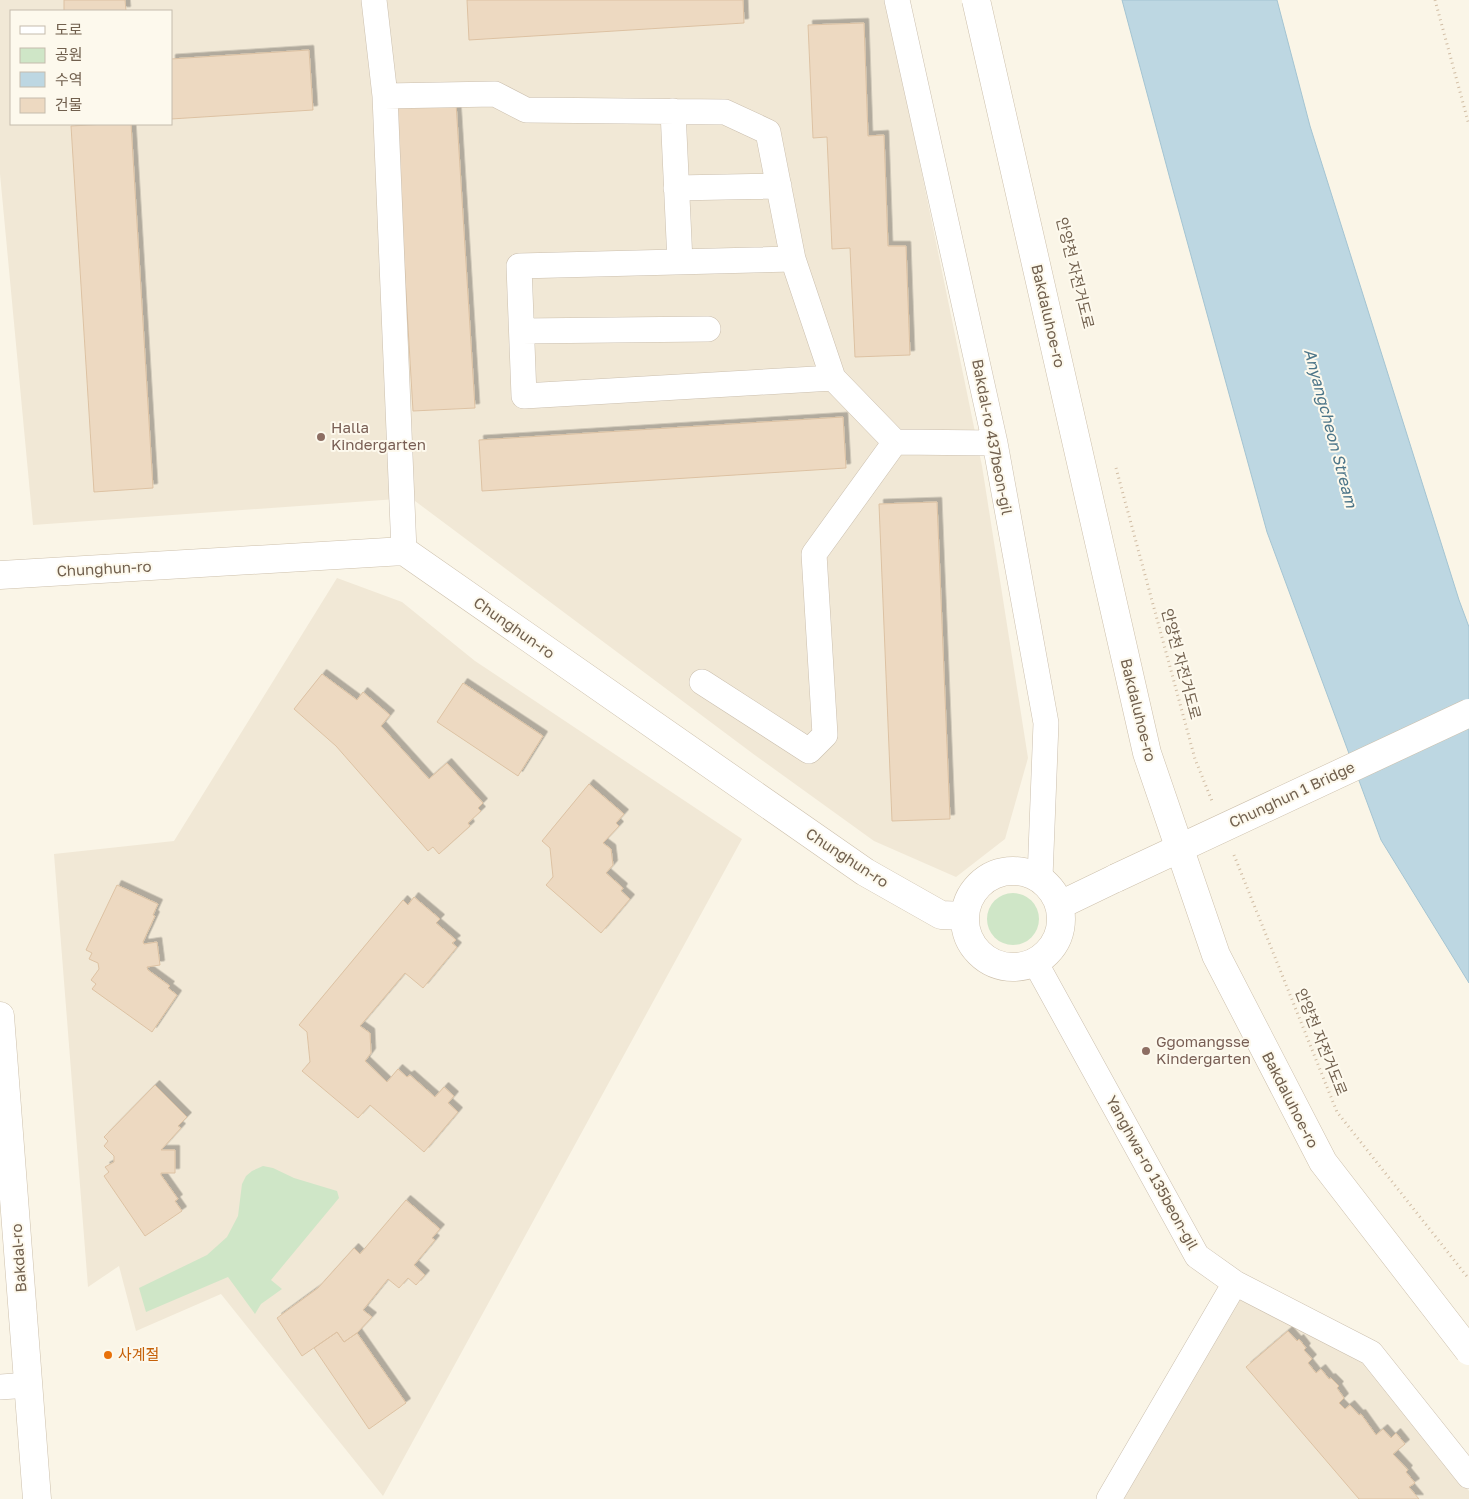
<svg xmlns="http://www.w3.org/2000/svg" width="1469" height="1499" viewBox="0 0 1469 1499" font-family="'Golos Text','Noto Sans KR',sans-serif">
<defs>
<filter id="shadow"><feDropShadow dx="4.5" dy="-4.5" stdDeviation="0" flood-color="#0004"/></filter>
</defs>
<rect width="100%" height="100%" fill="#faf5e7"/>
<path fill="#f1e8d6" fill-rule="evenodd" d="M0,0H885L900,67L982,466L1028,758L1005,839L956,877L874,841L752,753L411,498L33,525L0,174ZM11,11H171V124H11Z
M337,578L402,602L475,661L742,839L383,1496L221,1294L136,1331L119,1266L88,1287L54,854L174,841Z
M1238,1294L1364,1359L1469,1491V1499H1120Z"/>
<path fill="#cfe6c7" d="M987 919a26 26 0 1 1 52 0a26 26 0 1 1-52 0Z
M263,1166L273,1168L294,1178L337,1191L339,1198L271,1280L282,1289L261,1304L255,1314L228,1277L146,1312L139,1288L207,1255L227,1237L238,1216L242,1184L246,1176L252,1171Z"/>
<path fill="#bdd7e2" stroke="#a4c4d2" d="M1122,0H1277L1310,126L1459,600L1469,627V983L1381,840L1267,532L1173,190Z"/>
<path fill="#edd9c1" stroke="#ddc2a3" filter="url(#shadow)" d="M64,0H125L126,11H64Z
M467,0H743L744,23L469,40Z
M864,23L868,136L884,135L888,246H906L910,355L855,357L850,248L832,249L827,137L813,138L808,25Z
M309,50L313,110L171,119V59Z
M456,103L475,408L413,411L395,107Z
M106,124H131L153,488L94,492L71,126Z
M843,417L846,468L482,491L479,440Z
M937,502L950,819L892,821L879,504Z
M322,674L357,700L363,692L390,715L381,726L429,779L447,763L483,803L478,808L481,811L468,823L470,826L439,854L433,847L428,851L336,746L294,709Z
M463,683L543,736L518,776L437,722Z
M589,784L624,814L616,823L619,826L603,843L611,849L613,865L606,873L623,888L621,891L630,899L601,933L546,885L553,877L550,848L542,841Z
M117,885L158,904L153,915L155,916L143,942L144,944L157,942L160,965L147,967L148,970L170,986L168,988L177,995L152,1032L92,989L96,984L91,980L99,969L98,963L89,959L92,953L86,950Z
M414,897L440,919L436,923L456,940L452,943L457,947L423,988L405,973L360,1026L370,1033L371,1053L365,1061L387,1082L398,1069L407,1077L410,1075L435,1097L444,1087L454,1096L448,1103L458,1112L424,1152L370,1105L358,1118L302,1071L310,1062L307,1032L299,1025L403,900L408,905Z
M155,1085L187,1117L178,1126L181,1128L161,1150H175V1173H161V1175L178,1199L175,1201L182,1211L145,1236L104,1176L109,1172L105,1167L114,1162V1156L104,1146L108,1141L104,1137Z
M406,1200L440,1229L432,1238L435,1240L414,1265L425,1275L416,1285L408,1278L399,1288L388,1279L363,1310L372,1317L357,1333L344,1342L337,1332L302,1356L277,1318L318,1288L354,1248L360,1254Z
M1288,1331L1297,1341L1299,1339L1306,1348L1304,1350L1312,1359L1308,1363L1316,1373L1321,1369L1329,1379L1331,1378L1339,1386L1337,1388L1344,1398L1339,1403L1345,1409L1350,1405L1359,1415L1361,1414L1376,1435L1383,1429L1391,1438L1396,1433L1405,1444L1393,1454L1408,1470L1406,1472L1415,1483L1409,1487L1419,1499H1359L1246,1367Z
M337,1332L344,1342L357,1333L406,1403L369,1429L314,1348Z"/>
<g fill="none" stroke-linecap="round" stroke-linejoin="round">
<defs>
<path id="street" d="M374,0L385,96L404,551
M897,0L995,443L1046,723L1040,878
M385,96L495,94L526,110L725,112L768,132L793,259L833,378L895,442L995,443
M673,111L680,262
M676,188L779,186
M793,259L519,266L524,396L833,378
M522,331L708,329
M702,682L809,751L825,735L814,554L895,442
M1035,962L1197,1256L1235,1283L1109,1499
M1235,1283L1371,1353L1469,1476
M0,1387L29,1385"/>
<path id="secondary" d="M0,575L404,551L865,872L941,915L965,916
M965 919a48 48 0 1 1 96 0a48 48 0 1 1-96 0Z
M1060,905L1116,878
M0,1016L37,1499"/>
</defs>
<use href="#street" stroke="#cbbfae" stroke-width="26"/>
<use href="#secondary" stroke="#cdc0ac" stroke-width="29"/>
<path stroke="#d1bda4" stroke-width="3" stroke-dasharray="1 4" stroke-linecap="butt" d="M1435,0L1469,125
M1116,468L1195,759L1212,801
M1234,855L1337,1112L1469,1279"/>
<use href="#street" stroke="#fff" stroke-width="25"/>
<use href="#secondary" stroke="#fff" stroke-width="28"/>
<defs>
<path id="secondary-bridge" d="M976,0L1147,753L1216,955L1323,1162L1469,1351
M1116,878L1469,713"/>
</defs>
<use href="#secondary-bridge" stroke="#cdc0ac" stroke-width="29" stroke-linecap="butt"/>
<use href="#secondary-bridge" stroke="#fff" stroke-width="28"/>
</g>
<g fill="#8d6e63" stroke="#fdf9ed" stroke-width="2">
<circle cx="321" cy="437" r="5"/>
<circle cx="1146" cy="1051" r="5"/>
</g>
<circle fill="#e8710a" stroke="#fdf9ed" stroke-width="2" cx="108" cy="1355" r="5"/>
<g text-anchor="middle" stroke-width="4" stroke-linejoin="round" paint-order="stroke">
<g font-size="15" fill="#71604e" stroke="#fdf9ed">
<text transform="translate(1075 273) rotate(76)" y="5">안양천 자전거도로</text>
<text transform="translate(1048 316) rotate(77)" y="5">Bakdaluhoe-ro</text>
<text transform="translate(992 437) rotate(79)" y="5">Bakdal-ro 437beon-gil</text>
<text transform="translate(104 569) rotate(-3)" y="5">Chunghun-ro</text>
<text transform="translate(514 628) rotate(35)" y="5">Chunghun-ro</text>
<text transform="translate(1181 664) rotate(75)" y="5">안양천 자전거도로</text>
<text transform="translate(1138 710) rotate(76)" y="5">Bakdaluhoe-ro</text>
<text transform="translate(1292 795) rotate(-25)" y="5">Chunghun 1 Bridge</text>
<text transform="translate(847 858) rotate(33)" y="5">Chunghun-ro</text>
<text transform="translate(1321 1042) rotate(68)" y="5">안양천 자전거도로</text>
<text transform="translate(1290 1100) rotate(63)" y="5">Bakdaluhoe-ro</text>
<text transform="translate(1152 1173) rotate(61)" y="5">Yanghwa-ro 135beon-gil</text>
<text transform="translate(19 1258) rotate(-94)" y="5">Bakdal-ro</text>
</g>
<g font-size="15" fill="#785e54" stroke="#fdf9ed" text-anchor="start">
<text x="331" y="433">Halla<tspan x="331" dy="17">Kindergarten</tspan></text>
<text x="1156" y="1047">Ggomangsse<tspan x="1156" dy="17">Kindergarten</tspan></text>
</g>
<g font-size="15" fill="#c56008" stroke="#fdf9ed" text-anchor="start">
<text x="118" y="1360">사계절</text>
</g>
<g font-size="16" font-style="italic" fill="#4d7689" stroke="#fdf9ed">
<text transform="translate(1331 428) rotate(75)" y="6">Anyangcheon Stream</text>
</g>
</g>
<rect x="10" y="10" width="162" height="115" fill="#fdf9ed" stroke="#c5bcad"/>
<rect x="20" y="26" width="25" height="8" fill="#ffffff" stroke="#c5bcad"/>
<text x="55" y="35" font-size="15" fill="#71604e">도로</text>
<rect x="20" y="48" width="25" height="15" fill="#cfe6c7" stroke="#c5bcad"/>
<text x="55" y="60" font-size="15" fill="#71604e">공원</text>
<rect x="20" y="72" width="25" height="15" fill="#bdd7e2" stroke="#c5bcad"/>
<text x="55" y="85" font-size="15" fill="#71604e">수역</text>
<rect x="20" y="98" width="25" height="15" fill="#edd9c1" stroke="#c5bcad"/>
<text x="55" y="110" font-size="15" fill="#71604e">건물</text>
</svg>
